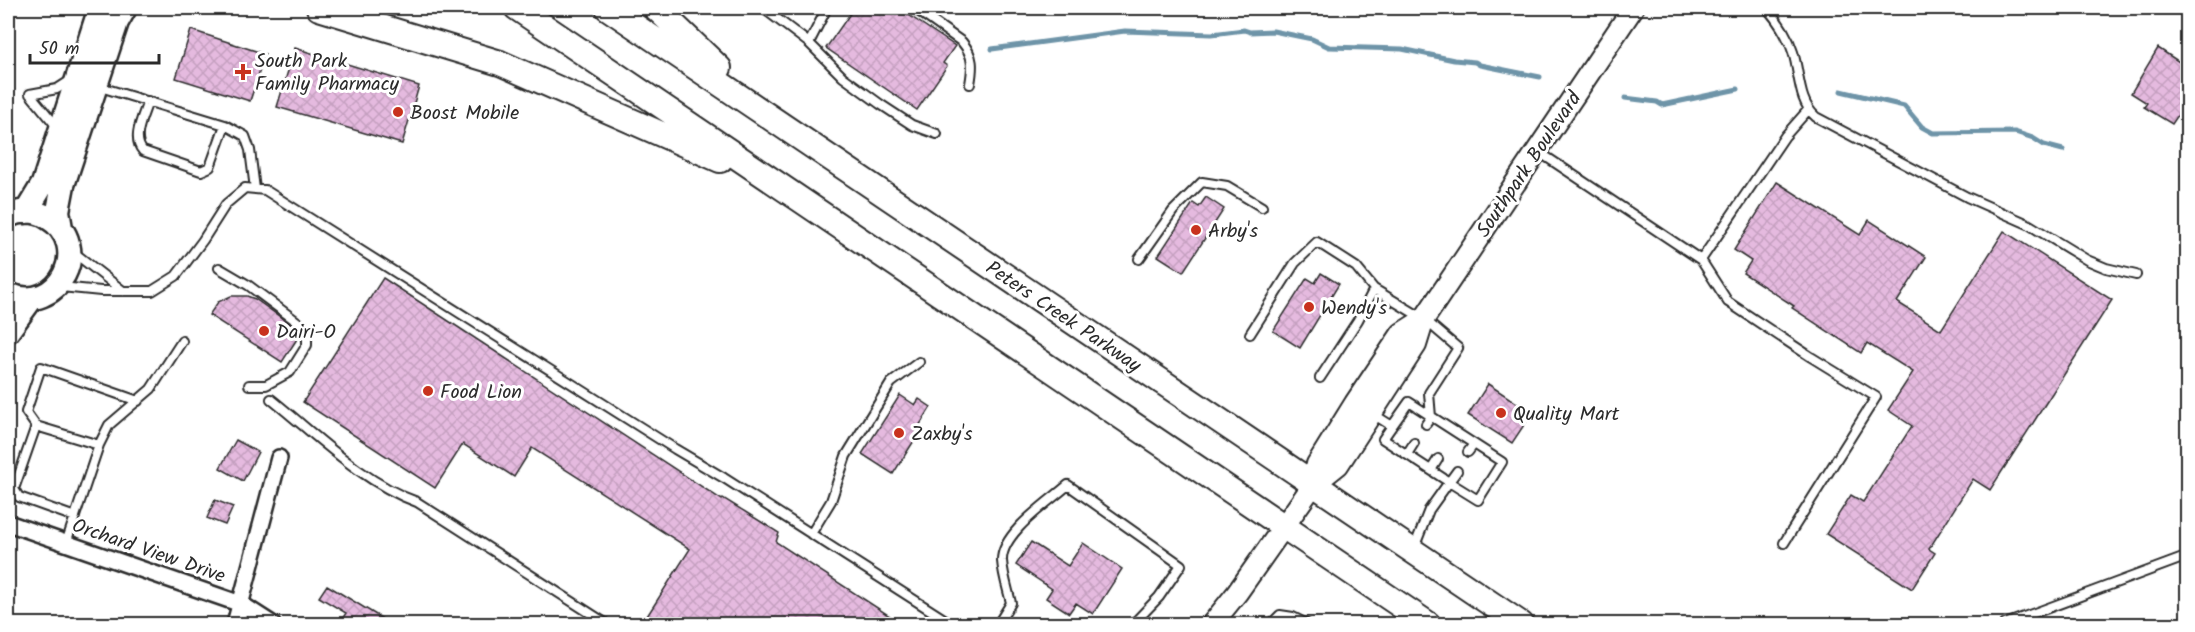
<svg xmlns="http://www.w3.org/2000/svg" width="2195" height="632" viewBox="0 0 2195 632" font-family="Kalam,sans-serif">
<defs>
<pattern id="building-cross-hatch" width="8" height="8" patternUnits="userSpaceOnUse" patternTransform="scale(1.5)"><rect width="8" height="8" fill="#e5badf"/><path d="M0 0l8 8M0 8l8-8" fill="none" stroke="#c5a0c0"/></pattern>
</defs>
<rect width="100%" height="100%" fill="#fff"/>
<filter id="ink" filterUnits="userSpaceOnUse"><feTurbulence type="fractalNoise" baseFrequency=".0167" numOctaves="2"/><feDisplacementMap in="SourceGraphic" scale="12" xChannelSelector="R" yChannelSelector="G"/><feConvolveMatrix kernelMatrix="1 2 1 2 8 2 1 2 1" color-interpolation-filters="sRGB"/></filter>
<g filter="url(#ink)">
<g fill="none" stroke-linecap="round" stroke-linejoin="round">
<path stroke="#6e94a8" stroke-width="5" d="M992,49L1125,31L1212,34L1244,30L1250,32L1273,31L1312,39L1329,47L1402,49L1454,60L1475,62L1480,65L1540,77
M1841,91L1904,106L1922,127L1933,133L2015,132L2033,138L2044,145L2063,150
M1625,98L1657,102L1662,105L1738,89"/>
</g>
<path fill="url(#building-cross-hatch)" stroke="#2b2b2b" stroke-width="1.5" d="M854,8H898L955,46L943,63L947,66L917,110L826,48Z
M191,30L265,54L250,101L176,78Z
M295,48L419,86L402,144L277,107Z
M2158,48L2187,67V113L2182,109L2172,124L2144,107L2147,103L2131,93Z
M1777,182L1860,235L1869,220L1926,257L1897,302L1941,330L2004,231L2112,300L1990,490L1973,479L1929,549L1935,553L1912,589L1826,534L1851,495L1863,502L1912,426L1888,410L1913,372L1867,343L1861,353L1792,308L1794,306L1743,273L1751,261L1734,250Z
M1206,197L1224,209L1183,272L1158,256L1193,203L1199,207Z
M1321,273L1339,284L1300,348L1273,331L1307,278L1315,283Z
M383,278L722,500L723,498L779,533L776,542L902,624H642L690,549L532,448L514,477L463,444L435,488L303,402Z
M231,296H247L255,299L297,329L292,337L297,339L282,362L209,315L218,302Z
M1488,384L1532,413L1512,443L1468,415Z
M900,395L915,405L919,399L931,407L916,431L919,433L893,474L862,454Z
M236,440L258,452L243,481L220,468Z
M215,500L233,507L225,525L207,518Z
M1031,542L1068,566L1083,543L1122,569L1093,614L1076,603L1069,613L1046,598L1052,589L1016,565Z
M327,585L391,624H339L346,613L319,597Z"/>
<g fill="none" stroke-linecap="round" stroke-linejoin="round">
<defs>
<path id="service" d="M763,8L809,43L843,77L880,104L912,125L937,134
M914,8L962,42C974,56 973,67 970,84
M1767,8C1778,21 1788,36 1793,52C1800,74 1798,102 1816,117L1967,197L2028,224L2087,260L2106,268L2136,275
M809,43L827,8
M97,86L225,125L245,136L250,150L255,189
M30,94L57,89L71,80
M30,94L58,128
M148,101C143,117 131,138 143,151L201,171L210,167L225,125
M1539,152L1701,260L1728,302L1811,357L1876,397L1784,543
M72,251L123,291
M1139,259L1173,211L1202,182L1227,186L1262,207
M1701,260L1785,136L1808,110
M219,268L248,285L307,329V345L290,372L266,385H249
M61,287L101,291H152L176,276L203,240L226,204L245,188L265,190L675,449L724,478L952,624
M1374,289L1424,319L1458,348L1429,393L1431,417L1426,424
M1250,334L1295,263L1317,242L1356,267L1374,289L1358,320L1320,378
M271,399C315,434 363,483 417,502L607,624
M1373,414L1392,426L1383,439L1449,482L1429,510L1414,548
M36,426L99,445
M1392,426L1409,402L1502,462L1478,500L1449,482L1457,471
M1468,452L1474,444
M1407,454L1414,443
M1431,470L1438,459
M75,517L19,497L14,489L36,426L26,412L41,367L138,401
M811,534L831,501L846,456L891,383L919,362
M66,543L99,445L109,425L151,389L182,341
M998,624L1011,603C1008,590 1003,575 1002,561C1001,533 1049,502 1068,485L1181,565L1159,597L1133,624
M1271,624L1280,615L1293,617L1307,624
M2005,624L2188,556"/>
<path id="minor" d="M8,523L241,604L272,624
M235,624L279,458"/>
<path id="tertiary" d="M1313,485L1317,464L1355,403L1402,333L1424,319
M1212,624L1237,593L1313,485L1338,465L1416,345L1424,319L1633,8"/>
<path id="secondary" d="M26,212L43,184L100,8
M8,216C20,210 35,210 47,217C95,245 58,317 8,294
M61,228L58,211L63,185L117,22L125,8
M8,331L32,298"/>
<path id="primary" d="M319,8L500,63L720,160
M517,8L1428,624
M608,8L1521,624
M656,8L719,68"/>
</defs>
<use href="#service" stroke="#2b2b2b" stroke-width="12"/>
<use href="#minor" stroke="#2b2b2b" stroke-width="20"/>
<use href="#tertiary" stroke="#2b2b2b" stroke-width="24"/>
<use href="#secondary" stroke="#2b2b2b" stroke-width="27"/>
<use href="#primary" stroke="#2b2b2b" stroke-width="28"/>
<use href="#service" stroke="#fff" stroke-width="8"/>
<use href="#minor" stroke="#fff" stroke-width="15"/>
<use href="#tertiary" stroke="#fff" stroke-width="20"/>
<use href="#secondary" stroke="#fff" stroke-width="22"/>
<use href="#primary" stroke="#fff" stroke-width="24"/>
</g>
</g>
<g fill="#c8321e" stroke="#fff" stroke-width="2">
<path d="M240 63h6v6h6v6h-6v6h-6v-6h-6v-6h6z"/>
<circle cx="398" cy="112" r="6"/>
<circle cx="1196" cy="230" r="6"/>
<circle cx="1309" cy="307" r="6"/>
<circle cx="264" cy="331" r="6"/>
<circle cx="428" cy="391" r="6"/>
<circle cx="1501" cy="413" r="6"/>
<circle cx="899" cy="433" r="6"/>
</g>
<g text-anchor="middle" stroke-width="6" stroke-linejoin="round" paint-order="stroke">
<g font-size="20" fill="#2b2b2b" stroke="#fff" text-anchor="start">
<text x="255" y="67">South Park<tspan x="255" dy="23">Family Pharmacy</tspan></text>
<text x="410" y="119">Boost Mobile</text>
<text x="1208" y="237">Arby's</text>
<text x="1321" y="314">Wendy's</text>
<text x="276" y="338">Dairi-O</text>
<text x="440" y="398">Food Lion</text>
<text x="1513" y="420">Quality Mart</text>
<text x="911" y="440">Zaxby's</text>
</g>
<g font-size="20" fill="#2b2b2b" stroke="#fff">
<text transform="translate(1528 164) rotate(-56)" y="7">Southpark Boulevard</text>
<text transform="translate(1064 316) rotate(34)" y="7">Peters Creek Parkway</text>
<text transform="translate(149 550) rotate(19)" y="7">Orchard View Drive</text>
</g>
</g>
<rect width="2195" height="632" fill="none" stroke="#fff" stroke-width="30"/>
<rect x="15" y="15" width="2165" height="602" fill="none" stroke="#2b2b2b" stroke-width="2" filter="url(#ink)"/>
<path d="M30 54v9h129v-9" fill="none" stroke="#2b2b2b" stroke-width="3"/>
<text x="39" y="54" font-size="18" fill="#2b2b2b" stroke="#ffffff" stroke-width="4.5" paint-order="stroke">50 m</text>
</svg>
